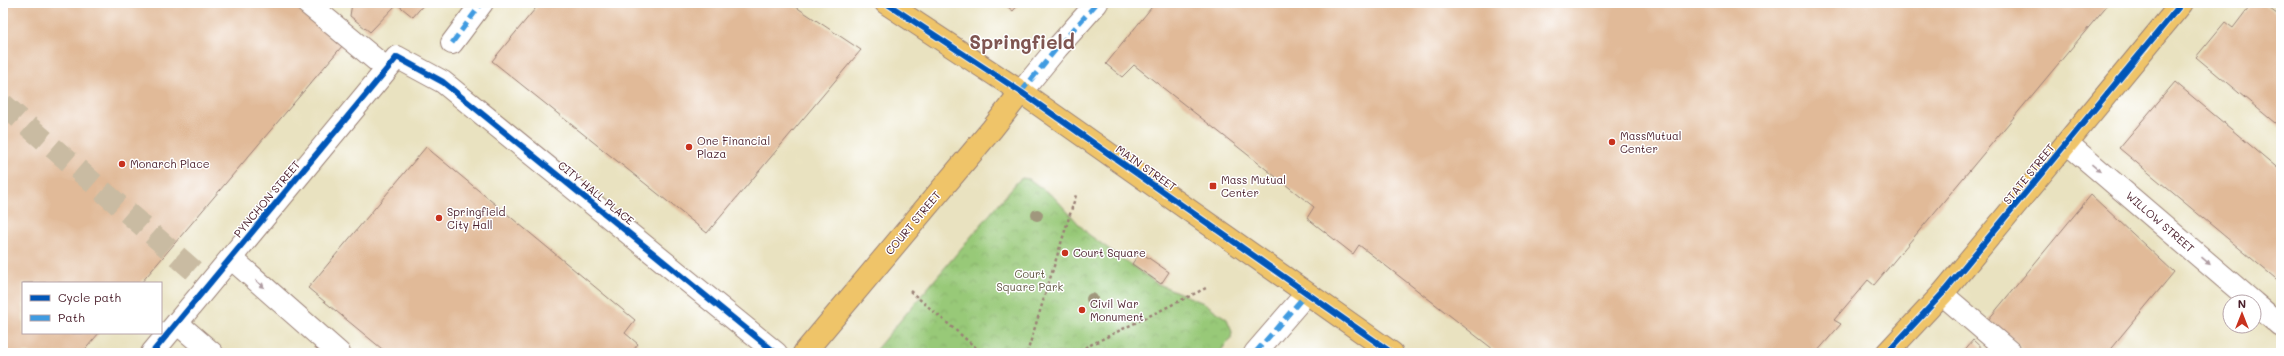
<svg xmlns="http://www.w3.org/2000/svg" width="2284" height="356" viewBox="0 0 2284 356" font-family="Mali,sans-serif">
<defs>
<pattern id="park-crowns" width="20" height="18" patternUnits="userSpaceOnUse"><rect width="20" height="18" fill="#98c978"/><path d="M2 6a3 3 0 1 1 6 0M12 15a3 3 0 1 1 6 0" fill="none" stroke="#84ac68"/></pattern>
</defs>
<rect width="100%" height="100%" fill="#fff"/>
<filter id="ink" filterUnits="userSpaceOnUse"><feTurbulence type="fractalNoise" baseFrequency=".025" numOctaves="2"/><feDisplacementMap in="SourceGraphic" scale="8" xChannelSelector="R" yChannelSelector="G"/><feConvolveMatrix kernelMatrix="1 2 1 2 8 2 1 2 1" color-interpolation-filters="sRGB"/></filter>
<filter id="wash" filterUnits="userSpaceOnUse"><feTurbulence type="fractalNoise" baseFrequency=".012" numOctaves="4" result="noise"/><feDisplacementMap in="SourceGraphic" scale="16" xChannelSelector="R" yChannelSelector="G"/><feGaussianBlur stdDeviation="0.9" result="paint"/><feColorMatrix in="noise" values="0 0 0 0 0 0 0 0 0 0 0 0 0 0 0 0 0 1.4 0 .05"/><feComposite in="paint" operator="in"/></filter>
<g filter="url(#wash)">
<rect width="100%" height="100%" fill="#e9e2c0"/>
<path fill="url(#park-crowns)" stroke="#717452" d="M1022,178L1029,179L1054,197L1088,234L1156,283L1206,304L1227,319L1232,331L1231,338L1219,353H873L1017,182Z"/>
<g id="blocks">
<path fill="#e1ba98" d="M3,3H291L343,45L141,283H23V333H99L82,353H3Z
M352,3H425L413,17L397,4L370,32L350,16Z
M540,3H790L861,50L707,233L492,61Z
M1003,3H1020L1013,11Z
M1155,3H2109L1874,285L1868,280L1834,320L1841,324L1816,353H1498L1359,245L1353,254L1307,218L1314,207L1134,65L1122,77L1106,64Z
M2252,3H2262L2281,17V128L2196,57L2225,22L2233,28Z
M2175,82L2281,171V283L2119,148Z
M426,147L635,320L625,333L638,344L631,353H387L308,288Z
M2091,195L2174,272L2107,353H2028L1988,320Z
M1140,252L1169,272L1161,284L1132,264Z
M1973,340L1987,353H1962Z"/>
</g>
</g>
<g filter="url(#ink)">
<use href="#blocks" fill-opacity="0" stroke="#9a8076" stroke-width="1"/>
<g fill="none" stroke-linecap="round" stroke-linejoin="round">
<path stroke="#c9bba2" stroke-width="22" stroke-dasharray="22 11" stroke-linecap="butt" d="M3,104L209,284"/>
<defs>
<path id="minor" d="M307,3L387,69
M452,43L482,3
M1021,92L1057,48L1097,3
M2067,143L2253,302
M231,258L339,353
M1942,294L2011,353
M2254,303L2281,326
M177,323L212,353
M152,353L397,57L443,82L776,353
M1255,353L1306,294"/>
<path id="major" d="M886,3L1021,92L1392,353
M804,353L992,129L1021,92
M1887,353L1942,294L2182,3"/>
</defs>
<use href="#minor" stroke="#9a8076" stroke-width="24"/>
<use href="#major" stroke="#9a8076" stroke-width="24"/>
<path stroke="#9a8076" stroke-width="2.5" stroke-dasharray="3 3" stroke-linecap="butt" d="M910,291L982,353
M690,353L693,350
M1027,353L1076,195
M1074,353L1206,288"/>
<use href="#minor" stroke="#fff" stroke-width="22"/>
<use href="#major" stroke="#efc469" stroke-width="22"/>
<path stroke="#409be1" stroke-width="5" stroke-dasharray="10 5" stroke-linecap="butt" d="M452,43L482,3
M1021,92L1057,48L1097,3
M1255,353L1306,294"/>
<defs>
<path id="cycleway" d="M886,3L1021,92L1392,353
M152,353L397,57L443,82L776,353
M1887,353L1942,294L2182,3"/>
</defs>
<use href="#cycleway" stroke="#fff" stroke-width="8"/>
<use href="#cycleway" stroke="#0057b8" stroke-width="6"/>
</g>
<g fill="#a0977d">
<circle cx="1037" cy="215" r="6"/>
<circle cx="1092" cy="299" r="6"/>
</g>
<defs><path id="oneway-solid" d="M-6-.8H1V-3.2L6.5 0L1 3.2V.8H-6Z"/></defs>
<g fill="#ae9aa0">
<use href="#oneway-solid" transform="translate(2096 168) rotate(40)"/>
<use href="#oneway-solid" transform="translate(2206 261) rotate(41)"/>
<use href="#oneway-solid" transform="translate(260 284) rotate(41)"/>
</g>
</g>
<g fill="#c8321e" stroke="#fff" stroke-width="1.5">
<circle cx="1612" cy="142" r="4"/>
<circle cx="689" cy="147" r="4"/>
<circle cx="122" cy="164" r="4"/>
<rect x="1209" y="182" width="8" height="8" rx="2"/>
<circle cx="439" cy="218" r="4"/>
<circle cx="1065" cy="253" r="4"/>
<circle cx="1082" cy="310" r="4"/>
</g>
<g text-anchor="middle" stroke-width="3" stroke-linejoin="round" paint-order="stroke">
<g font-size="11" fill="#4a1f2b" stroke="#fff" text-anchor="start">
<text x="1620" y="140">MassMutual<tspan x="1620" dy="13">Center</tspan></text>
<text x="697" y="145">One Financial<tspan x="697" dy="13">Plaza</tspan></text>
<text x="130" y="168">Monarch Place</text>
<text x="1221" y="184">Mass Mutual<tspan x="1221" dy="13">Center</tspan></text>
<text x="447" y="216">Springfield<tspan x="447" dy="13">City Hall</tspan></text>
<text x="1073" y="257">Court Square</text>
<text x="1090" y="308">Civil War<tspan x="1090" dy="13">Monument</tspan></text>
</g>
<g font-size="11" fill="#4a1f2b" stroke="#fff">
<text transform="translate(1146 168) rotate(35)" y="4">MAIN STREET</text>
<text transform="translate(2029 174) rotate(-51)" y="4">STATE STREET</text>
<text transform="translate(596 193) rotate(39)" y="4">CITY HALL PLACE</text>
<text transform="translate(267 199) rotate(-50)" y="4">PYNCHON STREET</text>
<text transform="translate(2160 222) rotate(41)" y="4">WILLOW STREET</text>
<text transform="translate(913 223) rotate(-50)" y="4">COURT STREET</text>
</g>
<g font-size="11" fill="#655a46" stroke="#fff">
<text x="1030" y="278">Court<tspan x="1030" dy="13">Square Park</tspan></text>
</g>
<g font-size="19" font-weight="bold" fill="#7f5551" stroke="#fff">
<text x="1022" y="49">Springfield</text>
</g>
</g>
<rect width="2284" height="356" fill="none" stroke="#fff" stroke-width="16"/>
<rect x="22" y="282" width="140" height="52" fill="#ffffff" stroke="#b7a5aa"/>
<rect x="30" y="295" width="20" height="6" fill="#0057b8" stroke="#b7a5aa"/>
<text x="58" y="302" font-size="12" fill="#4a1f2b">Cycle path</text>
<rect x="30" y="315" width="20" height="6" fill="#409be1" stroke="#b7a5aa"/>
<text x="58" y="322" font-size="12" fill="#4a1f2b">Path</text>
<g transform="translate(2242 314)"><circle r="19" fill="#ffffff" stroke="#b7a5aa"/>
<path d="M0-3L7 15L0 10L-7 15Z" fill="#c8321e"/>
<text y="-6" font-size="11" font-weight="bold" text-anchor="middle" fill="#4a1f2b">N</text>
</g>
</svg>
